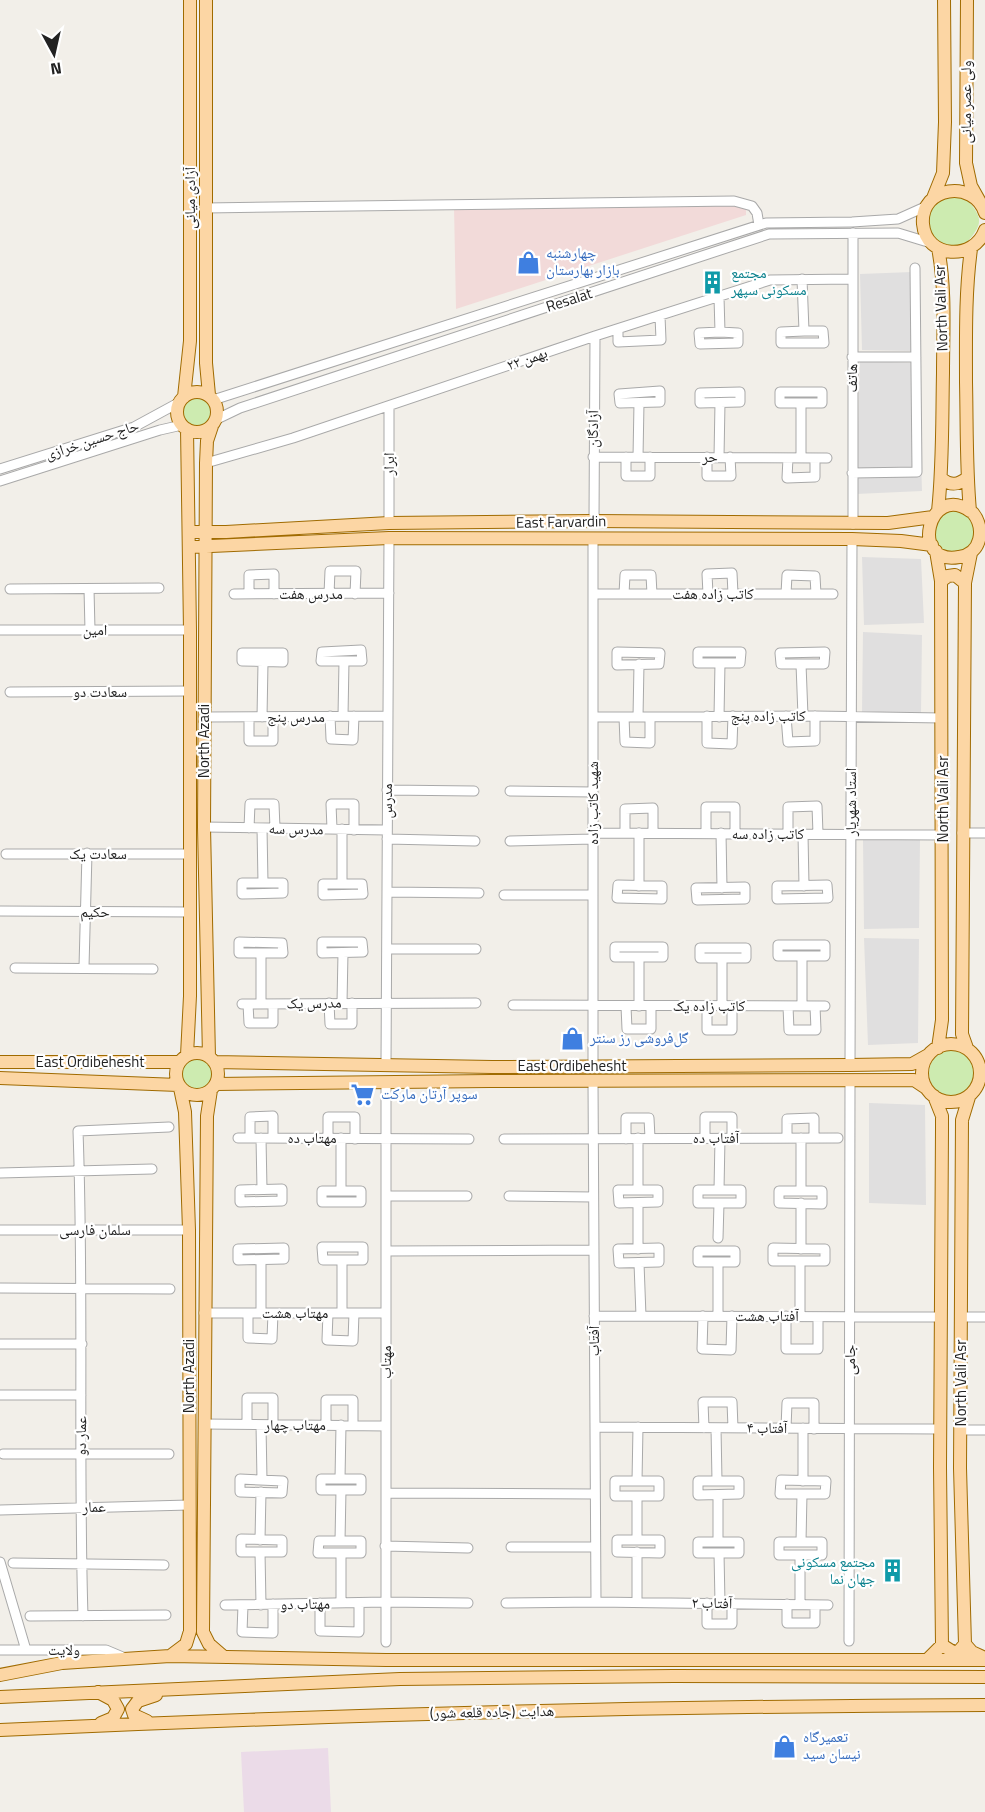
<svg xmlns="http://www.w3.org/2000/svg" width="985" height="1812" viewBox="0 0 985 1812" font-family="'Titillium Web','Noto Naskh Arabic',sans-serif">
<rect width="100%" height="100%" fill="#f2efe9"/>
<path fill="#e0dfdf" d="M912,272V351L862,350L860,274Z
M860,361L918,363L922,491L856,494Z
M862,557L921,559L924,623L864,625Z
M863,632L922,635L921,713L862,712Z
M863,840H920L919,928L864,929Z
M864,938L919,939L918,1043L868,1045Z
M869,1103L925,1105L926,1205L869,1203Z"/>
<path fill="#f2dad9" d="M720,202L746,206V215L456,309L454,206Z"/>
<path fill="#ebdbe8" d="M328,1748L331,1812H244L241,1752Z"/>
<path fill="#cdebb0" d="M961,193C985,219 985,222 962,248L935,242L926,226L929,208L935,201Z
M183 412a15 15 0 1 1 30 0a15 15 0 1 1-30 0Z
M933 532a21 21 0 1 1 42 0a21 21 0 1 1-42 0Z
M929 1073a23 23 0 1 1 46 0a23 23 0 1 1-46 0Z
M179 1074a17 17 0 1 1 34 0a17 17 0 1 1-34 0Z"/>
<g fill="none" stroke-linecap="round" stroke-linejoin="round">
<defs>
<path id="minor" d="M206,208L734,201L752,206L757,213L759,225
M802,279L804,331
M719,297L720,332
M618,329V342L661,340L660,316
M804,331H823L824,343H781V332Z
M720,332L738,333V343L700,344L699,333Z
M852,357H916
M660,391V402L620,403L619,394Z
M740,392V402L700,403V393Z
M780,392H822V403H780Z
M213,400L766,223L852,222L898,219L927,206
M215,420L240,408L769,234L898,233L931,243
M593,457L827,458
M626,457V476H650V457
M638,457L639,403
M707,457V476H731L730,457
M719,457L720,403
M788,458L787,478L815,477V458
M801,458V404
M206,463L293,438L595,336L770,280L852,279
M0,469L134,427L180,402
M852,473L917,472L915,268
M0,481L160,430L182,425
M594,521L595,336
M389,523V406
M853,524V233
M10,589L159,588
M89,589L90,630
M234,594L389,593
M249,594V575L274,574V594
M329,594L330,571H356L355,594
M593,594H833
M624,594L625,575H651L652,594
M708,594L707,574L732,573L733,594
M786,594L787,575L815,576L816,594
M0,630H190
M361,650L362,661H321L322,652Z
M617,652L660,653L659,664L617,665Z
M698,652H741L740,663H698Z
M825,652L824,664H781L780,653Z
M242,653H283V662L242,661Z
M801,664L803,716
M10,692L190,691
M330,716L331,739L353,740L354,716
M343,716L344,661
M707,716V743L732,744L733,716
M786,716L788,742L815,741V716
M204,717L388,716
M249,717V741H273V717
M262,717L263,663
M593,717L815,716L942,718
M624,717L625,742L650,743V717
M638,717L639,664
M719,717L720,663
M387,790L474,791
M510,791L593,792
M204,827L387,830
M249,828L250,804H274L275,828
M262,828L263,883
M332,829L331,804H354V830
M593,833L943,835
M625,833V809L653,808V833
M639,833V886
M706,833V807H735V834
M721,833L722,888
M962,833H985
M788,834V807L817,806L818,834
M803,834L804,886
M387,839L475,841
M510,841L593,839
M6,854H190
M242,883H283V893L242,894Z
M323,884H362L363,894L323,895Z
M342,884V829
M618,885L662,886V899L617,898Z
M827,885L828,898L777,899V886Z
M745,887V899L697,900L696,888Z
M387,892L479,893
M504,895H593
M0,911L190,912
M239,942L282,943L283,953H239Z
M322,942H362L363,952L322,953Z
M778,945H825V956H778Z
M615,947H663V957H615Z
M700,948H746V958H700Z
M387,949H476
M802,956V1006
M639,957V1006
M84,967L87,853
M15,968L153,969
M329,1003L330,1024H352V1003
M342,1003L343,953
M242,1004L476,1003
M248,1004L249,1023H273V1004
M261,1004V953
M513,1005L825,1006
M626,1006L627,1029H651V1006
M707,1006V1030H732V1006
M722,1006V958
M788,1006L789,1030H816L815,1006
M386,1064L389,538
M850,1065L852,539
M593,1066V539
M593,1081L596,1602
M238,1138L469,1139
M250,1138V1117L273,1116V1138
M261,1138L262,1189
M328,1138V1117H355V1139
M638,1138V1190
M705,1138V1117H732V1138
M787,1138V1119L814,1118V1138
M504,1139L838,1138
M626,1139V1118H649L650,1138
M0,1173L152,1169
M282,1189V1201L240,1202V1190Z
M618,1190H658V1202L619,1203Z
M698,1190H741V1203H698Z
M719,1190L720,1138
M322,1191H361V1202H322Z
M341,1191V1138
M779,1191H822V1204L779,1203Z
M801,1191V1138
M386,1196H467
M509,1196L593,1197
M0,1230H189
M718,1238L719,1203
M322,1247H363V1260H323Z
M284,1248V1259L238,1260V1249Z
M659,1248V1262L619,1263L618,1249Z
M773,1248L825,1249V1261H773Z
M638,1249V1203
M801,1249V1203
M386,1251L594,1250
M698,1251H735V1262H698Z
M342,1260V1313
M718,1262V1316
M639,1263L641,1316
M0,1288L170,1289
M204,1313H386
M248,1313V1338L272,1339L273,1313
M261,1313V1260
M328,1313L327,1340L353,1341L354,1313
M594,1316L941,1317
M703,1316L702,1349L731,1350L732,1316
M786,1316V1349H818V1317
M800,1316V1261
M961,1317H985
M0,1344H82
M0,1395H81
M204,1424L386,1426
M247,1424V1398H273V1425
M261,1425L262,1480
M326,1425V1400H353V1425
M595,1427L940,1429
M704,1428L703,1402H732L733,1428
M716,1428L717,1481
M786,1428L787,1403H814V1429
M803,1428V1481
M960,1430H985
M3,1454H169
M240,1479L283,1481L282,1493L240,1492Z
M321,1479H361V1490H321Z
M340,1479L341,1425
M781,1480L826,1481L825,1494H780Z
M615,1481H659V1496H615Z
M637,1481L638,1427
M698,1481H739V1494L698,1495Z
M386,1493L595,1494
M718,1495V1542
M637,1496V1540
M0,1510L189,1505
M241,1539L282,1540V1552H241Z
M260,1540L261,1492
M617,1540H660V1553L617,1552Z
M319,1541H361V1553H318Z
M340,1541L341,1490
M698,1542H739V1553H698Z
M779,1542H822V1555H779Z
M801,1542L802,1494
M385,1546L468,1548
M511,1547H595
M260,1552L261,1605
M341,1553V1603
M719,1553L720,1603
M0,1562L26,1650
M13,1563L164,1565
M637,1602V1552
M320,1603V1631L359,1632V1603
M506,1603L596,1602L828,1605
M707,1603V1624H732V1603
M787,1604V1623H815V1605
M800,1604V1555
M225,1605L385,1602L468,1603
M243,1605L242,1632L273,1633V1604
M30,1616L166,1615
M83,1616C78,1454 84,1293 78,1131L169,1127
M849,1641L850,1080
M386,1642V1082
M0,1650H106L125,1658"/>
<path id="major" d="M206,0V363L209,395
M967,0L966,163L971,186L980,202
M933,198L943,173L945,122L944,0
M985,213C974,179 920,186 923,224C926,259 974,261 985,230
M938,248C946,289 943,332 943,373C942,419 943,465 938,511
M177 412a20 20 0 1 1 40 0a20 20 0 1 1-40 0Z
M184,397L190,341V0
M187,429L190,630V996L187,1055
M942,479C951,486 958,485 967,478
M970,511C966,468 967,425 966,382C966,338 965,293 971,249
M970,511C928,482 909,566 959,557C982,554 985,528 973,513
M189,532H226L389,523L594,521L888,523L933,517
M189,547L389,538L852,539L901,541L932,545
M936,551L941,581L942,1020L938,1048
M941,581L948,576L955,575L965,583
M922 1073a29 29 0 1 1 58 0a29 29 0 1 1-58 0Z
M967,1048L962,1034L965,583L971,553
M176 1074a21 21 0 1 1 42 0a21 21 0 1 1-42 0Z
M209,1057L204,827L206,463L207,441L212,426
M0,1062H179
M214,1062L492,1067L850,1065L912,1064L928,1055
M0,1078L178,1085
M216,1084L490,1081L914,1080L926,1088
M211,1090L207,1116L203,1632L209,1644L224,1657
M969,1097L962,1120L960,1468L965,1644L972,1652L985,1658
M942,1645L953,1652L959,1651L965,1644
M170,1656L186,1644L190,1631L189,1230L185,1112L180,1088
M927,1660L942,1645L940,1467L942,1129V1116L934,1096
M0,1675L62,1663L170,1656L386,1660H985
M98,1692L113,1700L118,1709L113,1718L101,1723
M0,1697L400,1679L673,1676L985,1677
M147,1721L134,1715L132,1709L138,1701L156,1695
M0,1730C328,1715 657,1706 985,1705"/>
</defs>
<use href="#minor" stroke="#a9a9a9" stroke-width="11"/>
<use href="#major" stroke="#a06b00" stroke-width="14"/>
<use href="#minor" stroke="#fff" stroke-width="9"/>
<use href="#major" stroke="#fcd6a4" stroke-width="12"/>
</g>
<defs>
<symbol id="shop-bare" viewBox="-9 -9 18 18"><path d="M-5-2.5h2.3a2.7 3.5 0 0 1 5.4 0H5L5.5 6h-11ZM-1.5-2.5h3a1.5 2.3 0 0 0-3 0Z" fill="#3f7fe0" stroke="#fff" stroke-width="2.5" paint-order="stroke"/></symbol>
<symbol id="building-bare" viewBox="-9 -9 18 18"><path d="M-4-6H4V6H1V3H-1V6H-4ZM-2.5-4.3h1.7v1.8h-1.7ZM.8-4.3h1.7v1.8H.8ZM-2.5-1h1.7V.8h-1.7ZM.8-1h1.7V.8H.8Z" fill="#0f9aa8" stroke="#fff" stroke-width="2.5" paint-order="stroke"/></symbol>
<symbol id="supermarket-bare" viewBox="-9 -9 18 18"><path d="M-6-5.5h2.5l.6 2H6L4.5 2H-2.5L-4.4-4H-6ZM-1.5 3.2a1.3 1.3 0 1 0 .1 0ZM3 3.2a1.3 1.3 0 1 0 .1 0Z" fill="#3f7fe0" stroke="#fff" stroke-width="2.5" paint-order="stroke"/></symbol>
</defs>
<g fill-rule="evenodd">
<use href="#shop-bare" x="512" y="246" width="33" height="33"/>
<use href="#building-bare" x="696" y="266" width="33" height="33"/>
<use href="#shop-bare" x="556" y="1022" width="33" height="33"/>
<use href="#supermarket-bare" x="346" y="1078" width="33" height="33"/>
<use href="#building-bare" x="876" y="1554" width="33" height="33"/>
<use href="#shop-bare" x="768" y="1730" width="33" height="33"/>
</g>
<g text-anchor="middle" stroke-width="4.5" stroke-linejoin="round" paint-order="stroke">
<g font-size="15" fill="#222" stroke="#fff">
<text transform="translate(966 102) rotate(-90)" y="5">ولی عصر میانی</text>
<text transform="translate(190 198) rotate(-90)" y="5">آزادی میانی</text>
<text transform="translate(569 300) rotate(-18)" y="5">Resalat</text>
<text transform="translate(941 308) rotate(-92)" y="5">North Vali Asr</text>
<text transform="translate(527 359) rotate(-19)" y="5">۲۲ بهمن</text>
<text transform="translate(852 378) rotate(-90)" y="5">هاتف</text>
<text transform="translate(593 429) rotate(-89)" y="5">آزادگان</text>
<text transform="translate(92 440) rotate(-18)" y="5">حاج حسین خرازی</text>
<text x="710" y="462">حر</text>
<text transform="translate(389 464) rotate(-90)" y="5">ابرار</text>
<text transform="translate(561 522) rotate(-1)" y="5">East Farvardin</text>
<text x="311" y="599">مدرس هفت</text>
<text x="713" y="599">کاتب زاده هفت</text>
<text x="95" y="635">امین</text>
<text x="100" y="697">سعادت دو</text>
<text x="768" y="721">کاتب زاده پنج</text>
<text x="296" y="722">مدرس پنج</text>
<text transform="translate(204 741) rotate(-90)" y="5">North Azadi</text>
<text transform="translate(943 799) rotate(-90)" y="5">North Vali Asr</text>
<text transform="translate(387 801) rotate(-90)" y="5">مدرس</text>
<text transform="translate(851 802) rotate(-90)" y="5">استاد شهریار</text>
<text transform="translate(593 803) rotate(-90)" y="5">شهید کاتب زاده</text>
<text transform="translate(296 829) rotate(1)" y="5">مدرس سه</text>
<text x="768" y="839">کاتب زاده سه</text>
<text x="98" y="859">سعادت یک</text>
<text x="95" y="917">حکیم</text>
<text transform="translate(314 1003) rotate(-1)" y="5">مدرس یک</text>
<text x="709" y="1011">کاتب زاده یک</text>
<text x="90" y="1067">East Ordibehesht</text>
<text x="572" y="1071">East Ordibehesht</text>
<text x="312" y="1143">مهتاب ده</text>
<text x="716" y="1143">آفتاب ده</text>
<text x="95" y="1235">سلمان فارسی</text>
<text x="295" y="1318">مهتاب هشت</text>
<text x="767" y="1321">آفتاب هشت</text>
<text transform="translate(594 1341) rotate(-90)" y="5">آفتاب</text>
<text transform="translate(850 1360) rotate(-90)" y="5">جامی</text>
<text transform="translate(386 1362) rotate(-90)" y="5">مهتاب</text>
<text transform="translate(189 1376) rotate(-90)" y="5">North Azadi</text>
<text transform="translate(961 1383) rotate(-90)" y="5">North Vali Asr</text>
<text x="295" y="1430">مهتاب چهار</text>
<text x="767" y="1433">آفتاب ۴</text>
<text transform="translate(81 1436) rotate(-89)" y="5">عمار دو</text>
<text transform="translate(94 1507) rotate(-1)" y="5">عمار</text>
<text transform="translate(712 1603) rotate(1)" y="5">آفتاب ۲</text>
<text transform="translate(305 1604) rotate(-1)" y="5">مهتاب دو</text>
<text x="64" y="1655">ولایت</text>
<text transform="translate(492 1712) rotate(-1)" y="5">هدایت (جاده قلعه شور)</text>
</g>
<g font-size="15" fill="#366cbe" stroke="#fff" text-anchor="start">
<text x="546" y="258">چهارشنبه<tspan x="546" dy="17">بازار بهارستان</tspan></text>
<text x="590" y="1043">گل‌فروشی رز سنتر</text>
<text x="381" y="1099">سوپر آرتان مارکت</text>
<text x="803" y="1742">تعمیرگاه<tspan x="803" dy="17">نیسان سید</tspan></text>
</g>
<g font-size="15" fill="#0d838f" stroke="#fff" text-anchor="start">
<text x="731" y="278">مجتمع<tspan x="731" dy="17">مسکونی سپهر</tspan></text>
<text x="875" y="1567" text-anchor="end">مجتمع مسکونی<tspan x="875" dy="17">جهان نما</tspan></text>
</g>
</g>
<g transform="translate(54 54) rotate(172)" stroke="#ffffff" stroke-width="4.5" paint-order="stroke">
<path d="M0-4.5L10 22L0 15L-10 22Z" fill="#222222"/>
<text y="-9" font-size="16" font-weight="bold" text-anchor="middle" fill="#222222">N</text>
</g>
</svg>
